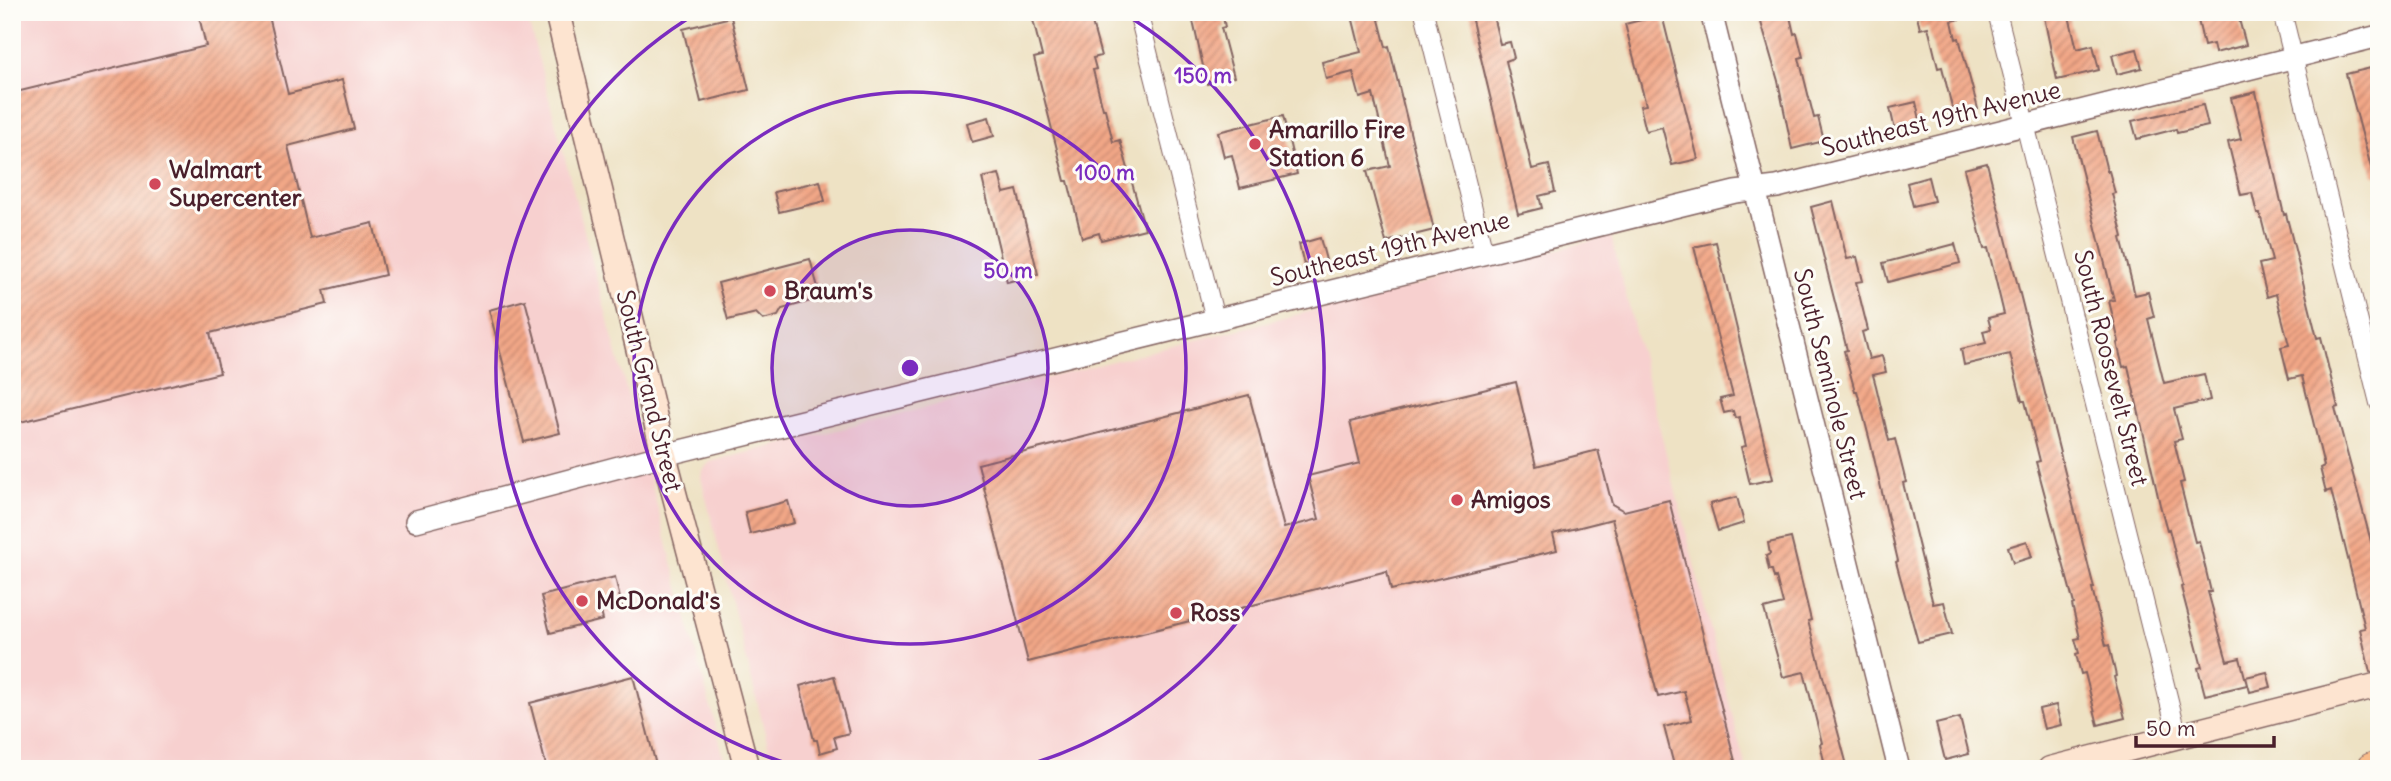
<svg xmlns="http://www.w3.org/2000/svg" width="2391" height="781" viewBox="0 0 2391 781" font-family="Delius,sans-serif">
<defs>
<pattern id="building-hatch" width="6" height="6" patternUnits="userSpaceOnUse" patternTransform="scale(1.75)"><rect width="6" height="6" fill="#f2a787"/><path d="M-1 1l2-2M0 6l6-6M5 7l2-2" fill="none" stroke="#c6876f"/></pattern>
</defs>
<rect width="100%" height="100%" fill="#fdfcf7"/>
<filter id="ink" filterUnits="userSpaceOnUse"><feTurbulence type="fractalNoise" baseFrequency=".0143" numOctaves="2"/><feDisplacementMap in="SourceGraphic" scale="14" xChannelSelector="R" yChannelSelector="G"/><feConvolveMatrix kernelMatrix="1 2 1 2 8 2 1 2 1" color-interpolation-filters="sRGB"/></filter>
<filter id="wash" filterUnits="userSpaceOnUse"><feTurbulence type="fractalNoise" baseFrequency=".00686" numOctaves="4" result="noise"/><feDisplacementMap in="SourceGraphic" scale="28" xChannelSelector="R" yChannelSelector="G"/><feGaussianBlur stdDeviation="1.57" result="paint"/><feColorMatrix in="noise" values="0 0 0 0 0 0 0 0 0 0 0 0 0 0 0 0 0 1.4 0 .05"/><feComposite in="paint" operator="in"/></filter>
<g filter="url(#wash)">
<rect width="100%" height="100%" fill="#eee2c4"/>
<path fill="#f7d0cf" d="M12,12H526L727,769H12Z
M1611,236L1746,769H774L701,478L702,471L710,462Z"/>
<g id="blocks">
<path fill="url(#building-hatch)" d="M198,12H268L288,94L342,80L354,129L288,146L310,238L373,223L385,275L324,290L327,304L210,333L220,373L12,424V93L206,46Z
M1031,12H1089L1101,56L1093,58L1096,69L1093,70L1103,109H1105L1113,142L1120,140L1145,229L1101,240L1099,233L1082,238L1068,181H1065L1034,58L1042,56Z
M1191,12H1222L1225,27L1221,28L1234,77L1207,84Z
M1351,12H1377L1386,47L1389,46L1434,230L1386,242L1367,171L1390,166L1373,94L1360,98L1353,72L1326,79L1322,62L1361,52Z
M1470,12H1492L1500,44L1510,42L1514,58L1506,61L1532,169L1549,165L1555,192L1539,196L1542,208L1518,214Z
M1758,12H1789L1794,34L1797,33L1803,57L1799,58L1814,118L1818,117L1824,141L1792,149L1778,81Z
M1916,12H1964V18L1952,21L1956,39L1959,38L1978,109L1954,115L1942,67L1938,68L1928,27L1920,29Z
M2043,12H2068L2077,49L2093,45L2099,70L2057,80Z
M2228,12H2237L2246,45L2215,53L2213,44L2204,46L2198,20Z
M1662,15L1698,159L1672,165L1662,127L1646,131L1640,106L1646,105L1625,24Z
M731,17L749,90L701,102L683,29Z
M2137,49L2142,68L2117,74L2112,55Z
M2379,66V175H2373L2346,74Z
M2256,92L2284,215L2286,214L2317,338L2321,337L2338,407L2335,408L2379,571V671L2370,672L2360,629L2365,628L2331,490L2326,492L2320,468L2324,466L2302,376L2289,379L2281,347L2289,345L2276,294L2267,297L2259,264L2272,261L2260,214H2257L2252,193L2241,195L2228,142L2241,139L2231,98Z
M1916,102L1921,124L1895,130L1890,108Z
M2203,105L2208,126L2177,133L2176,129L2137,139L2132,121Z
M1283,116L1297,174L1240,188L1232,155L1224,157L1218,132Z
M989,117L994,136L972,142L967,123Z
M2097,131L2107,171H2109L2115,193L2112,194L2123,237L2121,238L2135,295L2148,292L2154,317L2148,319L2164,383L2204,374L2210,400L2174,409L2182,439L2174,441L2184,482L2180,483L2195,542L2199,541L2211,592H2208L2227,661L2240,658L2247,685L2205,695L2198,668L2202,667L2181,587L2183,586L2169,529L2167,530L2160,505L2128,366L2123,367L2117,343L2119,342L2109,301L2114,300L2073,137Z
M1987,163L2094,588H2092L2106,646L2109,645L2116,676L2114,677L2125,718L2098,725L2085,673L2081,674L2076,654L2079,653L2075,639L2080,638L2072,605L2074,604L2036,462L2040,461L2025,401H2022L2010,354L1964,365L1961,349L1986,343L1983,331L1991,329L1988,318L2004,314L1988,248L1984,249L1964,169Z
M999,174L1004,193L1017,190L1038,274L1007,282L982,178Z
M1928,177L1934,201L1913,206L1907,183Z
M820,181L825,201L779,212L774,192Z
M1833,201L1847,259L1857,257L1863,281L1856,282L1868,330L1862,332L1869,359L1882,356L1886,372L1873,375L1876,386L1889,441L1895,439L1906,482L1903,483L1933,604L1944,602L1952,634L1918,642L1896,562L1898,561L1871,445L1857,391H1855L1844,351L1847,350L1811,207Z
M1320,238L1326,260L1304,265L1299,244Z
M1716,242L1773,479L1750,484L1741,447L1746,446L1739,417L1735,418L1733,411L1724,413L1720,399L1733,396L1694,247Z
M1955,244L1960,263L1888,282L1883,263Z
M810,259L821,298L782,309L778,316L763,320L756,313L728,320L718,283Z
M525,300L560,433L524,442L489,310Z
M1516,382L1536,466L1598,450L1612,504L1624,511L1669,500L1737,769H1675L1664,727L1692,720L1684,691L1658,697L1612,519L1553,534L1557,550L1391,590L1387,571L1028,662L978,464L1249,395L1284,528L1319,519L1308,476L1360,463L1350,422Z
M1737,497L1744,523L1718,531L1710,504Z
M788,501L794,523L750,534L745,512Z
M1791,538L1811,620L1808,621L1848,769H1826L1820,744L1822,743L1804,672L1783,677L1764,609L1783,604L1776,577L1774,578L1772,570H1769L1766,556L1770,554L1768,543Z
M2027,541L2032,557L2013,563L2008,547Z
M615,577L622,607L601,612L603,620L550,633L541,596Z
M2267,672L2271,687L2250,692L2246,677Z
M633,676L657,769H547L530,703Z
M834,676L849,733L834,737L837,748L820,753L817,740H814L800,686Z
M2056,705L2061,725L2044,729L2039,709Z
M1960,718L1969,754L1945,760L1936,724Z"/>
</g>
</g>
<g filter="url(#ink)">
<use href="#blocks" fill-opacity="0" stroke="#836361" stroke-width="2"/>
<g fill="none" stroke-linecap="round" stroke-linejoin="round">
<defs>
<path id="minor" d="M1138,12L1215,319
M1424,12L1484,253
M1997,12L2178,737
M2282,12L2379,403"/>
<path id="tertiary" d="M1711,12L1899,769
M416,521L664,455L1735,192L1777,187L2379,36"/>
<path id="secondary" d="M557,12L664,455L747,769
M2050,769L2379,685"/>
<path id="motorway" d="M2372,769L2379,767"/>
</defs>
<use href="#minor" stroke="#836361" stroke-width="20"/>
<use href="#tertiary" stroke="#836361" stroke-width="24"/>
<use href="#secondary" stroke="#836361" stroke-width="27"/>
<use href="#motorway" stroke="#836361" stroke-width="34"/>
<use href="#minor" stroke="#fff" stroke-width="18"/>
<use href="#tertiary" stroke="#fff" stroke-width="21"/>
<use href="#secondary" stroke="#fde4d0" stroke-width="24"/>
<use href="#motorway" stroke="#f9bc8a" stroke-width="32"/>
</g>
</g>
<circle cx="910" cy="368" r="138" fill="#7b2cbf" fill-opacity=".12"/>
<g fill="none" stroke="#7b2cbf" stroke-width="3.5">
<circle cx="910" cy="368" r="138"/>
<circle cx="910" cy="368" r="276"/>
<path d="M803 768A414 414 0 0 1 697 13M1123 13A414 414 0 0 1 1017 768"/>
</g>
<g fill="#d1495b" stroke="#fdfcf7" stroke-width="2.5">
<circle cx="1255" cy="144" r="7"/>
<circle cx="155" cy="184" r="7"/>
<circle cx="770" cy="291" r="7"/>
<circle cx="1457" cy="500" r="7"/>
<circle cx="582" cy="601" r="7"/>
<circle cx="1176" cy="613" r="7"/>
</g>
<g text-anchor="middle" stroke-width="6" stroke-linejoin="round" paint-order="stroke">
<g font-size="24" fill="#4a1f2b" stroke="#fdfcf7">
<text transform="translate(1941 119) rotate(-14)" y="8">Southeast 19th Avenue</text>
<text transform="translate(1390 249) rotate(-14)" y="8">Southeast 19th Avenue</text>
<text transform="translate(2111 368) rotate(76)" y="8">South Roosevelt Street</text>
<text transform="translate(1830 384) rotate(76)" y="8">South Seminole Street</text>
<text transform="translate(649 391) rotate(76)" y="8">South Grand Street</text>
</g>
<g font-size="24" font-weight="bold" fill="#4a1f2b" stroke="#fdfcf7" text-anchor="start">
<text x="1269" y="138">Amarillo Fire<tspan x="1269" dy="28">Station 6</tspan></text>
<text x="169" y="178">Walmart<tspan x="169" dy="28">Supercenter</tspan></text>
<text x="784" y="299">Braum's</text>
<text x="1471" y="508">Amigos</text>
<text x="596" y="609">McDonald's</text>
<text x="1190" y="621">Ross</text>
</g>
</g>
<circle cx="910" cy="368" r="10" fill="#7b2cbf" stroke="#fdfcf7" stroke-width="3.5"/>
<g font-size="21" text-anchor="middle" font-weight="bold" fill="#7b2cbf" stroke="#fdfcf7" stroke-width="6" stroke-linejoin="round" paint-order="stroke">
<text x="1203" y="83">150 m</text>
<text x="1105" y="180">100 m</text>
<text x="1008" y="278">50 m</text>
</g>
<rect width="2391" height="781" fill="none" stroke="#fdfcf7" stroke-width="42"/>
<path d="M2136 736v10h138v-10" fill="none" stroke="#4a1f2b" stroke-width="3.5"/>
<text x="2146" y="736" font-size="21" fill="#4a1f2b" stroke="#fdfcf7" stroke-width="5" paint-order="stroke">50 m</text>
</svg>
